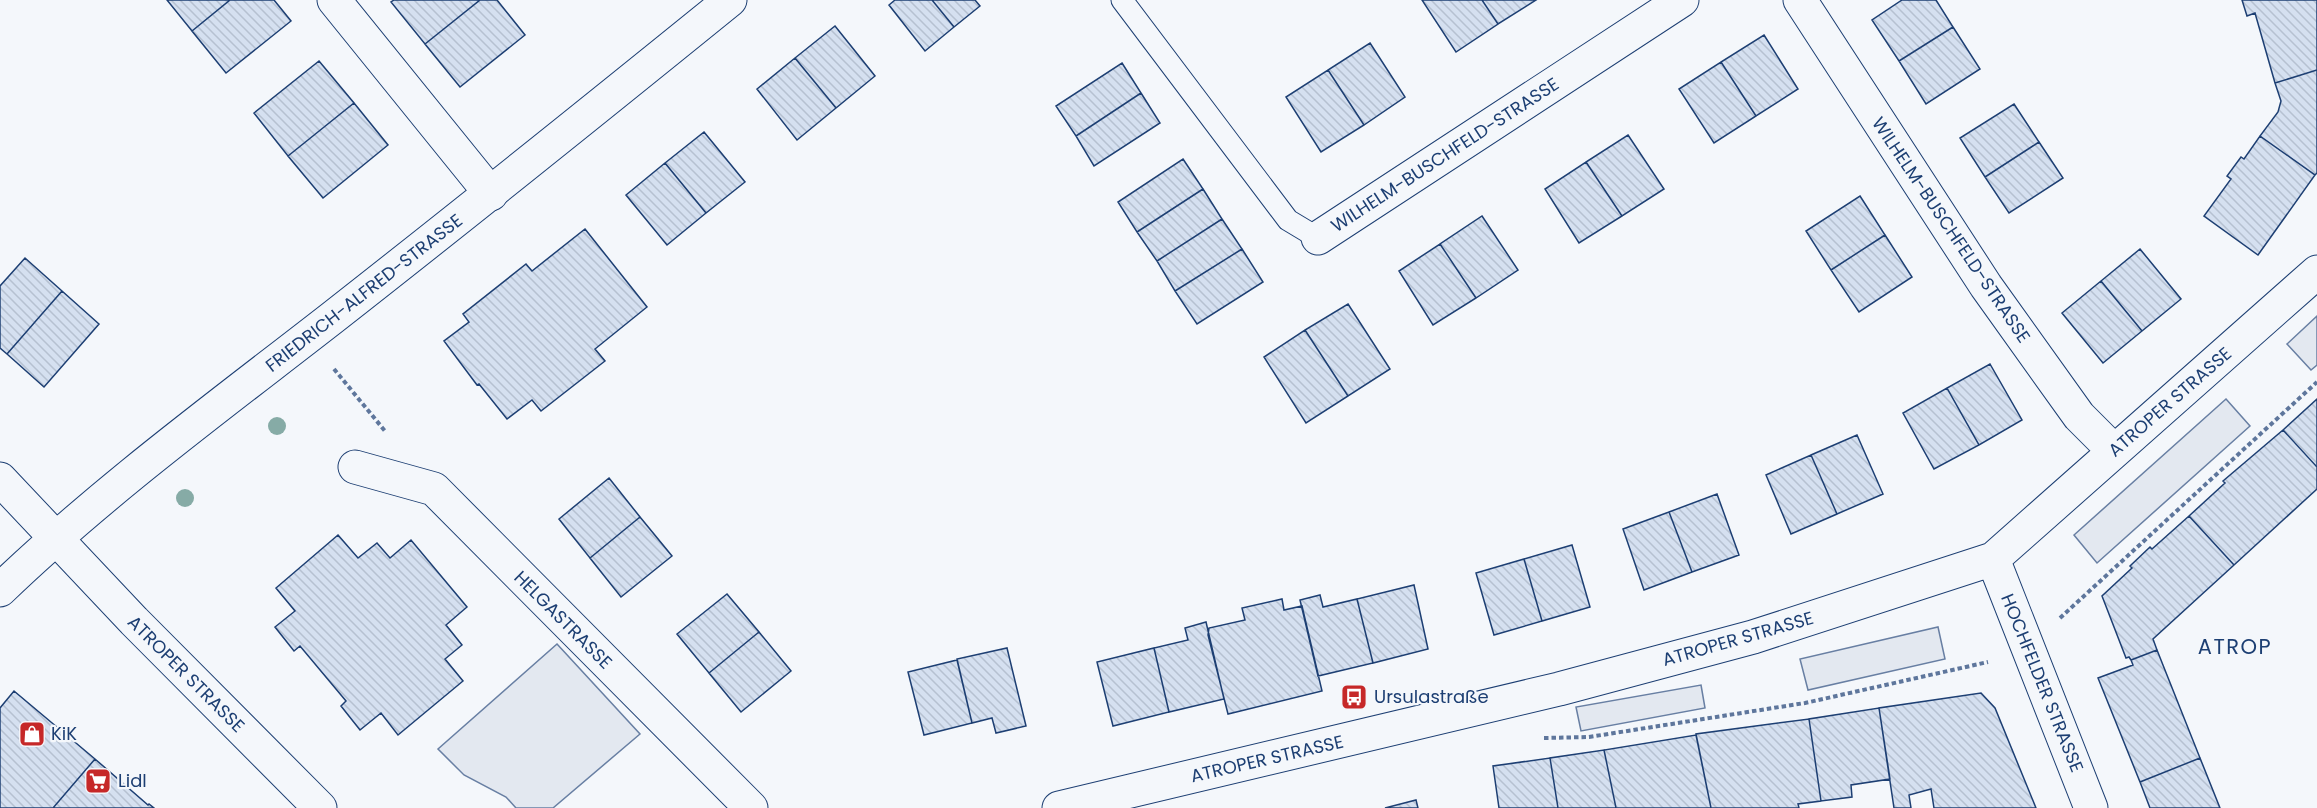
<svg xmlns="http://www.w3.org/2000/svg" width="2317" height="808" viewBox="0 0 2317 808" font-family="Poppins,sans-serif">
<defs>
<pattern id="building-back-hatch" width="6" height="6" patternUnits="userSpaceOnUse" patternTransform="scale(1.5)"><rect width="6" height="6" fill="#d5e0f0"/><path d="M-1 5l2 2M0 0l6 6M5-1l2 2" fill="none" stroke="#b6c1d1"/></pattern>
</defs>
<rect width="100%" height="100%" fill="#f4f7fb"/>
<path fill="#e3e8f0" stroke="#687fa3" stroke-width="1.5" d="M2317,316V365L2311,370L2287,344Z
M2226,399L2250,426L2097,563L2074,535Z
M1938,627L1945,659L1808,690L1800,659Z
M557,644L640,734L553,808H516L506,797L464,775L438,749Z
M1701,685L1705,708L1581,731L1576,707Z"/>
<path fill="url(#building-back-hatch)" stroke="#1d3f73" stroke-width="1.5" d="M167,0H230L192,31Z
M230,0H274L291,21L226,73L192,31Z
M394,0H480L425,44L391,2Z
M480,0H497L525,35L460,87L425,44Z
M895,0H932L954,27L925,51L889,5Z
M932,0H975L980,6L954,27Z
M1422,0H1482L1498,24L1456,52Z
M1482,0H1536L1498,24Z
M1902,0H1936L1953,27L1899,61L1872,20Z
M2242,0H2317V70L2275,83L2255,13L2247,16Z
M835,26L875,76L836,108L795,58Z
M1953,27L1980,69L1926,104L1899,61Z
M1764,35L1798,89L1756,116L1721,62Z
M1370,43L1405,97L1364,125L1328,70Z
M795,58L836,108L797,140L757,89Z
M319,61L354,103L288,156L254,113Z
M1721,62L1756,116L1714,143L1679,89Z
M1122,63L1141,93L1076,136L1056,106Z
M1328,70L1364,125L1321,152L1286,97Z
M2317,70V173L2315,175L2260,136L2278,112L2281,101L2275,83Z
M1141,93L1160,123L1094,166L1076,136Z
M354,103L388,145L323,198L288,156Z
M2014,104L2039,142L1985,177L1960,138Z
M704,132L745,182L706,213L665,163Z
M1628,135L1664,189L1622,216L1586,162Z
M2260,136L2315,175L2258,255L2204,216L2231,179L2227,176L2241,157L2244,159Z
M2039,142L2063,178L2009,213L1985,177Z
M1183,159L1203,189L1137,232L1118,202Z
M1586,162L1622,216L1579,243L1545,189Z
M665,163L706,213L667,245L626,195Z
M1203,189L1222,219L1157,261L1137,232Z
M1860,196L1885,235L1831,270L1806,231Z
M1482,216L1518,270L1476,298L1440,244Z
M1222,219L1242,249L1175,291L1157,261Z
M585,229L647,307L595,349L605,361L541,411L532,400L507,419L479,384L477,385L444,341L469,322L463,314L526,264L532,271Z
M1885,235L1912,277L1859,312L1831,270Z
M1440,244L1476,298L1433,325L1399,271Z
M1242,249L1263,282L1197,324L1175,291Z
M2140,249L2181,299L2142,331L2101,281Z
M25,258L62,291L7,354L0,348V286Z
M2101,281L2142,331L2103,363L2062,313Z
M62,291L99,324L44,387L7,354Z
M1348,304L1390,369L1348,396L1305,330Z
M1305,330L1348,396L1306,423L1264,357Z
M1990,364L2022,420L1979,445L1947,388Z
M1947,388L1979,445L1934,469L1903,413Z
M2317,399V467L2283,430Z
M2283,430L2317,467V489L2234,565L2189,516L2225,483L2223,481Z
M1857,435L1883,494L1837,514L1811,455Z
M1811,455L1837,514L1791,534L1766,475Z
M609,478L640,517L590,558L559,519Z
M1717,494L1739,555L1692,572L1669,512Z
M1669,512L1692,572L1644,590L1623,529Z
M2189,516L2234,565L2153,639L2157,650L2131,660L2129,657L2126,658L2102,596L2132,568L2130,566L2150,547L2152,549Z
M640,517L672,556L621,597L590,558Z
M338,535L358,558L377,543L390,558L411,540L467,607L446,625L462,645L445,659L463,681L398,735L381,713L360,730L341,706L346,701L300,646L294,651L275,627L295,611L276,588Z
M1572,545L1590,607L1542,621L1524,559Z
M1524,559L1542,621L1494,635L1476,573Z
M1414,585L1428,649L1373,663L1357,599Z
M727,594L759,632L709,673L677,634Z
M1320,595L1323,607L1357,599L1373,663L1318,676L1300,600Z
M1282,599L1284,610L1302,606L1322,691L1228,714L1208,635L1209,628L1245,620L1242,608Z
M1206,622L1224,699L1169,712L1154,648L1188,640L1185,628Z
M759,632L791,671L741,712L709,673Z
M1007,648L1026,726L996,733L992,718L972,723L957,659Z
M1154,648L1169,712L1113,726L1097,662Z
M2157,650L2200,758L2140,782L2098,678L2133,665L2131,660Z
M957,660L972,723L924,735L908,672Z
M14,691L95,759L53,808H0V708Z
M1981,693L1995,708L2036,808H1934L1931,789L1909,795L1911,808H1894L1879,708Z
M1879,708L1890,779L1851,785L1852,797L1821,801L1809,719Z
M1809,719L1821,801L1798,804L1799,808H1711L1696,734Z
M1696,735L1711,808H1616L1604,750Z
M1604,750L1616,808H1558L1550,758Z
M1550,758L1558,808H1499L1493,766Z
M2200,758L2220,808H2150L2140,782Z
M95,759L148,805L149,804L154,808H53Z
M1416,800L1418,808H1385Z"/>
<g fill="none" stroke-linecap="round" stroke-linejoin="round">
<defs>
<path id="lane" d="M1122,0L1288,220L1318,238"/>
<path id="street" d="M334,0L491,194
M1800,0L1986,286L2079,416L2114,451
M1318,238L1682,0
M355,467L434,489L751,808
M0,479L134,621L320,808
M1993,559L2091,808
M1059,808L1559,689L1753,637L1993,559L2317,272"/>
<path id="secondary" d="M0,590C103,491 219,406 332,318C466,213 598,107 730,0"/>
</defs>
<use href="#lane" stroke="#1d3f73" stroke-width="23"/>
<use href="#street" stroke="#1d3f73" stroke-width="35"/>
<use href="#secondary" stroke="#1d3f73" stroke-width="35"/>
<path stroke="#5e769c" stroke-width="4" stroke-dasharray="4.5 3" stroke-linecap="butt" d="M334,369L385,431
M2060,618L2317,382
M1544,738L1589,737L1805,703L1988,662"/>
<use href="#lane" stroke="#f4f7fb" stroke-width="21"/>
<use href="#street" stroke="#f4f7fb" stroke-width="33"/>
<use href="#secondary" stroke="#f4f7fb" stroke-width="33"/>
</g>
<g fill="#86aba6">
<circle cx="277" cy="426" r="9"/>
<circle cx="185" cy="498" r="9"/>
</g>
<defs>
<symbol id="bus-square" viewBox="-11 -11 22 22"><rect x="-9" y="-9" width="18" height="18" rx="4" fill="#c62828" stroke="#f4f7fb"/><path d="M-5-6H5V4H4V6H2V4H-2V6H-4V4H-5ZM-3.5-4V0h7V-4ZM-3.5 1.2v1.5H-2V1.2ZM2 1.2v1.5H3.5V1.2Z" fill="#fff"/></symbol>
<symbol id="shop-square" viewBox="-11 -11 22 22"><rect x="-9" y="-9" width="18" height="18" rx="4" fill="#c62828" stroke="#f4f7fb"/><path d="M-5-2.5h2.3a2.7 3.5 0 0 1 5.4 0H5L5.5 6h-11ZM-1.5-2.5h3a1.5 2.3 0 0 0-3 0Z" fill="#fff"/></symbol>
<symbol id="supermarket-square" viewBox="-11 -11 22 22"><rect x="-9" y="-9" width="18" height="18" rx="4" fill="#c62828" stroke="#f4f7fb"/><path d="M-6-5.5h2.5l.6 2H6L4.5 2H-2.5L-4.4-4H-6ZM-1.5 3.2a1.3 1.3 0 1 0 .1 0ZM3 3.2a1.3 1.3 0 1 0 .1 0Z" fill="#fff"/></symbol>
</defs>
<g fill-rule="evenodd">
<use href="#bus-square" x="1339" y="682" width="30" height="30"/>
<use href="#shop-square" x="17" y="719" width="30" height="30"/>
<use href="#supermarket-square" x="83" y="766" width="30" height="30"/>
</g>
<g text-anchor="middle" stroke-width="4.5" stroke-linejoin="round" paint-order="stroke">
<g font-size="18" fill="#1d3f73" stroke="#f4f7fb">
<text transform="translate(1445 155) rotate(-33)" y="6">WILHELM-BUSCHFELD-STRASSE</text>
<text transform="translate(1951 230) rotate(56)" y="6">WILHELM-BUSCHFELD-STRASSE</text>
<text transform="translate(364 293) rotate(-38)" y="6">FRIEDRICH-ALFRED-STRASSE</text>
<text transform="translate(2170 402) rotate(-41)" y="6">ATROPER STRASSE</text>
<text transform="translate(563 620) rotate(45)" y="6">HELGASTRASSE</text>
<text transform="translate(1738 639) rotate(-16)" y="6">ATROPER STRASSE</text>
<text transform="translate(186 674) rotate(45)" y="6">ATROPER STRASSE</text>
<text transform="translate(2042 683) rotate(68)" y="6">HOCHFELDER STRASSE</text>
<text transform="translate(1267 759) rotate(-13)" y="6">ATROPER STRASSE</text>
</g>
<g font-size="18" fill="#1d3f73" stroke="#f4f7fb" text-anchor="start">
<text x="1374" y="703">Ursulastraße</text>
<text x="51" y="740">KiK</text>
<text x="118" y="787">Lidl</text>
</g>
<g font-size="21" letter-spacing="1.5" fill="#1d3f73" stroke="#f4f7fb">
<text x="2235" y="654">ATROP</text>
</g>
</g>
</svg>
